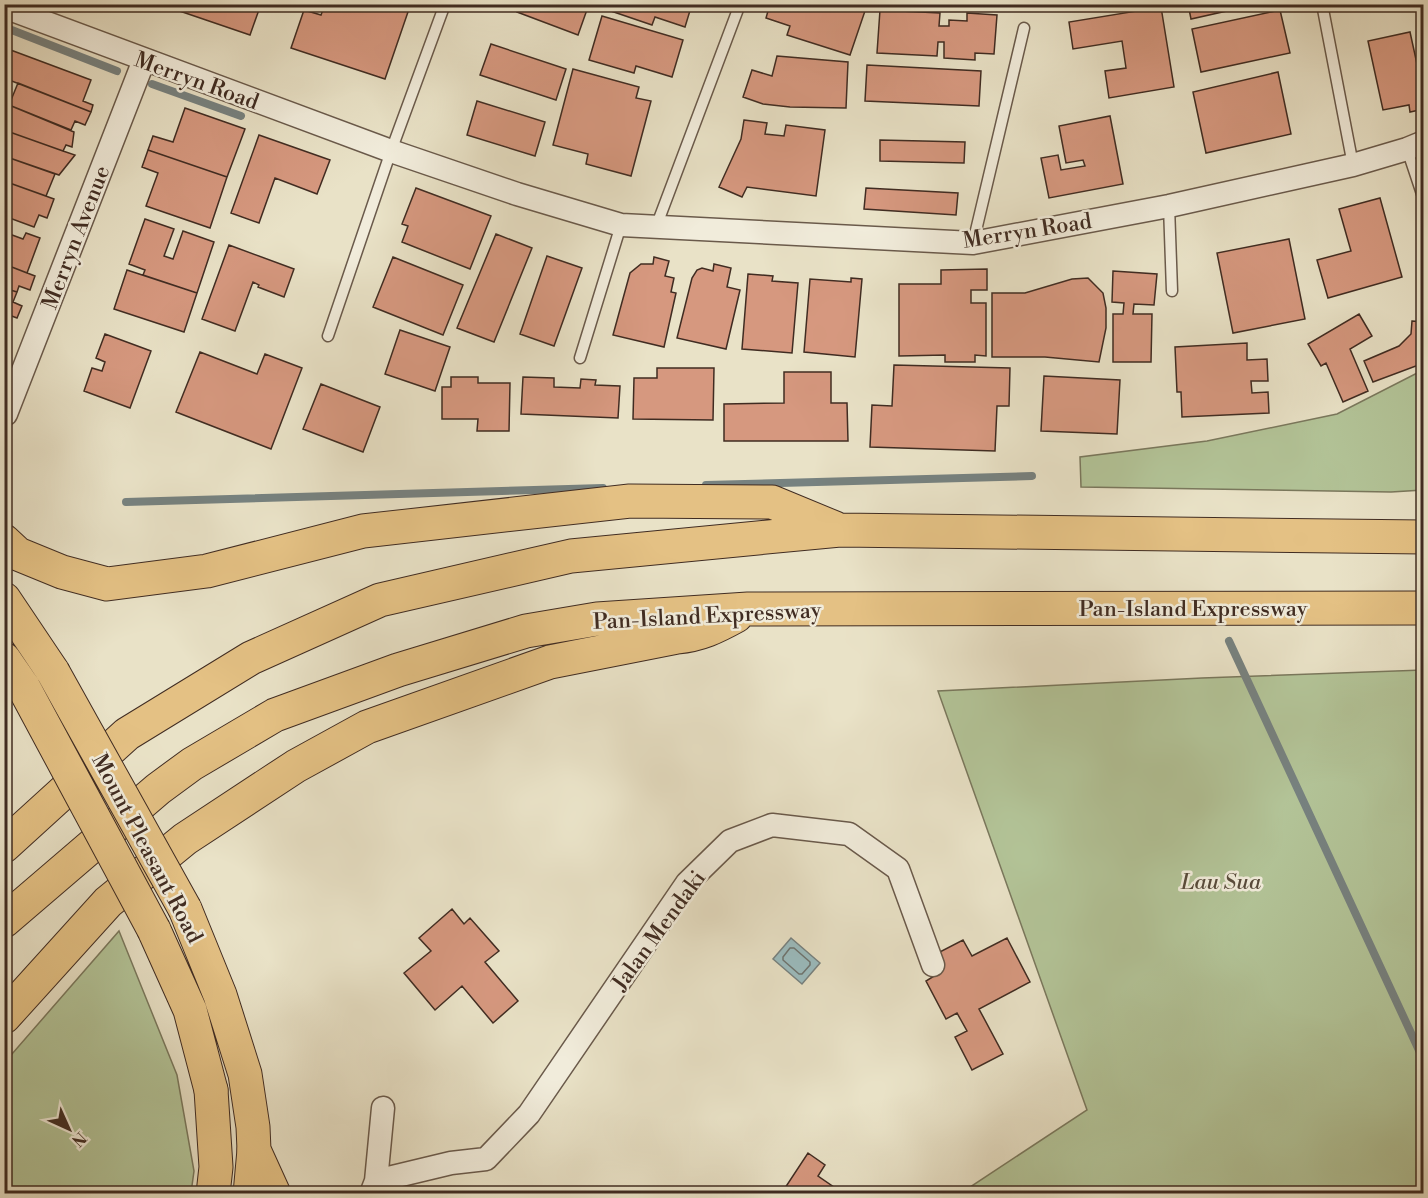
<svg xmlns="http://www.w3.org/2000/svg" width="1428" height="1198" viewBox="0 0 1428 1198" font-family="'Libre Bodoni',serif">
<rect width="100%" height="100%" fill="#e9e2c7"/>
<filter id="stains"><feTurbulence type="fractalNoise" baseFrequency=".00333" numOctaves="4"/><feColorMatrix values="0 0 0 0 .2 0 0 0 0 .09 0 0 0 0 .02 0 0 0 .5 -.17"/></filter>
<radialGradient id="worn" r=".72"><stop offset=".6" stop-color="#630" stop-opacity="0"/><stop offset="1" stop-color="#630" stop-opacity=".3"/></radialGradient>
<path fill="#b3c498" stroke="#7a785d" stroke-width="1.5" d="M1423,370V490L1391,492L1081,487L1080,457L1207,441L1337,414Z
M1423,670V1193H961L1087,1110L938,691L1202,678Z
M119,931L177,1075L194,1171L191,1193H5V1062Z"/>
<path fill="#9bbcbf" stroke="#778280" stroke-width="1.5" d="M791,938L820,963L802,984L773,959Z"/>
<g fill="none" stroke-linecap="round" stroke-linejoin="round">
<path stroke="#6e7470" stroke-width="1.5" d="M790,948H794L810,962V965L802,974H799L783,960V957Z"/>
<path stroke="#778280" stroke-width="8" d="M4,27L117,71
M152,84L241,116
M706,485L1032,476
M126,502L603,488
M1229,641L1424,1061"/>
</g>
<path fill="#d6987f" stroke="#402c22" stroke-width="1.5" d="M159,4H261L250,35Z
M325,4H394L409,9L385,79L291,48L304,10L321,15Z
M520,4H589L578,35L517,12Z
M607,4H692L685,27L655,17L652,25L605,9Z
M770,4H856L866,8L850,55L787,35L790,26L766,18Z
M1188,4H1258L1191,19Z
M1161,7L1174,87L1109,98L1105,71L1126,68L1122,41L1073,49L1069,22Z
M880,10L940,13L939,26H949V20L967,21V13L997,15L994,54L975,53V60L944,58V42H938L937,56L877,53Z
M1280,10L1290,53L1201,72L1192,29Z
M602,16L683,40L672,77L636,66L634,73L589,60Z
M1410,32L1424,96V109L1410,112L1409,105L1383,110L1368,41Z
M491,44L566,69L556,100L480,75Z
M8,49L91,80L83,101L93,105L91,112L4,78V59Z
M777,56L848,62L846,108L790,107L763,104L743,97L752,70L772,76Z
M867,65L981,71L979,106L865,101Z
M573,69L639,87L636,98L651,101L631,176L586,164L588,154L553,145Z
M1278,72L1291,134L1206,153L1193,92Z
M18,83L91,112L85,125L75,121L71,130L9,105Z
M477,101L545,122L535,156L467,135Z
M9,105L74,132L72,147L66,145L63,151L4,130V116Z
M185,108L245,129L227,177L148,150L153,136L173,142Z
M1110,116L1123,184L1049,198L1041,158L1058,155L1061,170L1085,166L1083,160L1066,163L1059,126Z
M744,120L767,123L765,134L784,136L786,125L825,130L816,196L747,187L742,197L719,187L741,139Z
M4,130L63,151L75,155L59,175L4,156Z
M259,135L330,160L317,194L275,178L259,223L231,213Z
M880,140L965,142L964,163L880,161Z
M148,150L227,177L210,228L146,206L158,173L142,167Z
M4,156L55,174L46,196L4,181Z
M4,181L54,199L47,218L39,215L34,227L4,216Z
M416,188L491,216L470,269L402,242L408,226L402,224Z
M866,188L958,193L956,215L864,209Z
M1380,198L1402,277L1328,298L1317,260L1351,251L1339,209Z
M145,219L174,229L164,256L173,259L183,231L214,242L197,293L143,275L145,270L129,264Z
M4,232L23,239L26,233L40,238L27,273L4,264Z
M496,234L532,248L494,342L457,328Z
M1289,239L1305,319L1233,333L1217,253Z
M229,245L294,269L284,297L258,287L259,285L253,282L235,331L202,319Z
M547,256L582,268L554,346L520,334Z
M393,257L463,285L443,335L373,307Z
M654,257L669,261L665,276L674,278L671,292L676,293L664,347L613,335L630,273L641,264H653Z
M4,264L35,276L30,290L19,286L17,292L4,288Z
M714,264L731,268L727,287L740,290L726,349L677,338L692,278L697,270L702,268L713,271Z
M987,269V290H971V303H986V356L975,355V362H945V355L899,356V284H941V270Z
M127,270L197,293L184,332L114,309Z
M1113,271L1157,274L1154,305L1134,304L1133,314H1152L1151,362H1113V314H1123L1124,303L1112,302Z
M748,274L773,276L772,281L798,283L792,353L742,349Z
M851,278L862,279L855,357L804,352L810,279L851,282Z
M1088,278L1103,293L1106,308V328L1099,362L1045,357H992V293H1025L1072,279Z
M4,288L17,292L13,302L22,306L17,318L9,315L8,318L4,317Z
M1359,314L1372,336L1350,349L1368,391L1343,402L1326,363L1321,366L1308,344Z
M1412,321L1424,322V363L1373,382L1364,361L1399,346L1411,334Z
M400,330L450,347L435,391L385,374Z
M105,334L151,351L130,408L84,391L92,368L102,371L105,362L96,358Z
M1247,343V360L1267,359L1268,381H1251L1252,393L1268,392L1269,413L1182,417L1181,392H1177L1175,347Z
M200,352L257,374L265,354L302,368L271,449L176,412Z
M894,365L1010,368L1009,406H997L995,451L870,447L872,405L892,406Z
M657,368H714L713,420L633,419L634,378H657Z
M784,372H831V403H847L848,441H724V404L784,403Z
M1044,376L1120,380L1117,434L1041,431Z
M451,377H478V383H510L509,431H477L478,419H442V387H451Z
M523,377L554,378V387L580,388L581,379L596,380L595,385L620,386L618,418L521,414Z
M321,384L380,407L363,452L303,429Z
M452,909L464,924L470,918L499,951L485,962L518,1001L493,1023L462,986L435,1010L404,973L431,951L419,938Z
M1007,938L1030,982L979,1009L1003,1054L972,1070L955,1037L967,1031L957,1013L946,1019L926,981L939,973L930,957L963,940L972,956Z
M808,1153L825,1165L818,1176L844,1194H781Z"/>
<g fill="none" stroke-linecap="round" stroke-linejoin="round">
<defs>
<path id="service" d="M1322,4L1353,165
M1407,149L1424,200
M1169,206L1172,291
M656,227L740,4
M973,243L1024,28
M328,336L391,151L445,4
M580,358L621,225"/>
<path id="minor" d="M4,7L391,151L517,194L621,225L973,243L1169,206L1353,165L1407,149L1424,142
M6,414L144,60
M376,1181L451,1163L486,1159L529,1114L687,883L730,841L772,825L849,834L898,869L933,965
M371,1194L376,1181L383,1108"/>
<path id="primary" d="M4,599L53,672
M4,659L24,688
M185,909L220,995L245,1074L253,1127L254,1150L274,1194
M154,930L190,1010L211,1090"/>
<path id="motorway" d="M4,541L18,554L62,572L107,584L207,571L363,531L630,501L772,502L835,528
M4,846L127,734L251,658L380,600L571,556L840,530L1424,537
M4,921L158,789L192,764L275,715L398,670L526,631L597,619L748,609L1424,608
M4,1017L108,902L185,839L296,766L367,727L550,662L677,637C700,635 716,627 736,616
M211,1090L216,1167L213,1194
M250,1194L254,1150"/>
</defs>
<use href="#service" stroke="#6a5a4b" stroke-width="13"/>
<use href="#minor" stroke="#6a5a4b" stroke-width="25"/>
<use href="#primary" stroke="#402c22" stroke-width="35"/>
<use href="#motorway" stroke="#402c22" stroke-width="35"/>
<use href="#service" stroke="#f1ecdb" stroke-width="10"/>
<use href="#minor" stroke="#f1ecdb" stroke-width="22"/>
<use href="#primary" stroke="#e4c184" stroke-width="33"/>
<use href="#motorway" stroke="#e4c184" stroke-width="33"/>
<defs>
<path id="primary-bridge" d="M53,672L185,909
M24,688L154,930"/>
</defs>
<use href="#primary-bridge" stroke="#402c22" stroke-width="35" stroke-linecap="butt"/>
<use href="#primary-bridge" stroke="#e4c184" stroke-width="33"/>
</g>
<g text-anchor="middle" stroke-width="5" stroke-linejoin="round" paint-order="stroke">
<g font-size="22" fill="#402c22" stroke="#f1ecdb">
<text transform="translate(197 80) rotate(20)" y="8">Merryn Road</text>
<text transform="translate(1027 230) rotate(-9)" y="8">Merryn Road</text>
<text transform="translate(75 237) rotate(-69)" y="8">Merryn Avenue</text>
<text x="1193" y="616">Pan-Island Expressway</text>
<text transform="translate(707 615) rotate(-3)" y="8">Pan-Island Expressway</text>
<text transform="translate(148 848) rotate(62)" y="8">Mount Pleasant Road</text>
<text transform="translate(658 930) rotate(-54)" y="8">Jalan Mendaki</text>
</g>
<g font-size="22" font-style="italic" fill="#574a3a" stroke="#f1ecdb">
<text x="1221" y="889">Lau Sua</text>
</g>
</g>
<rect width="1428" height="1198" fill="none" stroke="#e9e2c7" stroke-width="24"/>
<rect x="6" y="6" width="1416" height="1186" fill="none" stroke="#402c22" stroke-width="3"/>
<rect x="12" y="12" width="1404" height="1174" fill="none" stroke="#402c22" stroke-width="1.5"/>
<g transform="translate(69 1129) rotate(135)" stroke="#f1ecdb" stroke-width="4.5" paint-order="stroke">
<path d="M0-4.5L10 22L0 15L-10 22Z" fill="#402c22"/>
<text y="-9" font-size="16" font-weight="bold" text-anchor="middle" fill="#402c22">N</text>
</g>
<rect width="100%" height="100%" filter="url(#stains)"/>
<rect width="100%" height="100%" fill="url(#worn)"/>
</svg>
